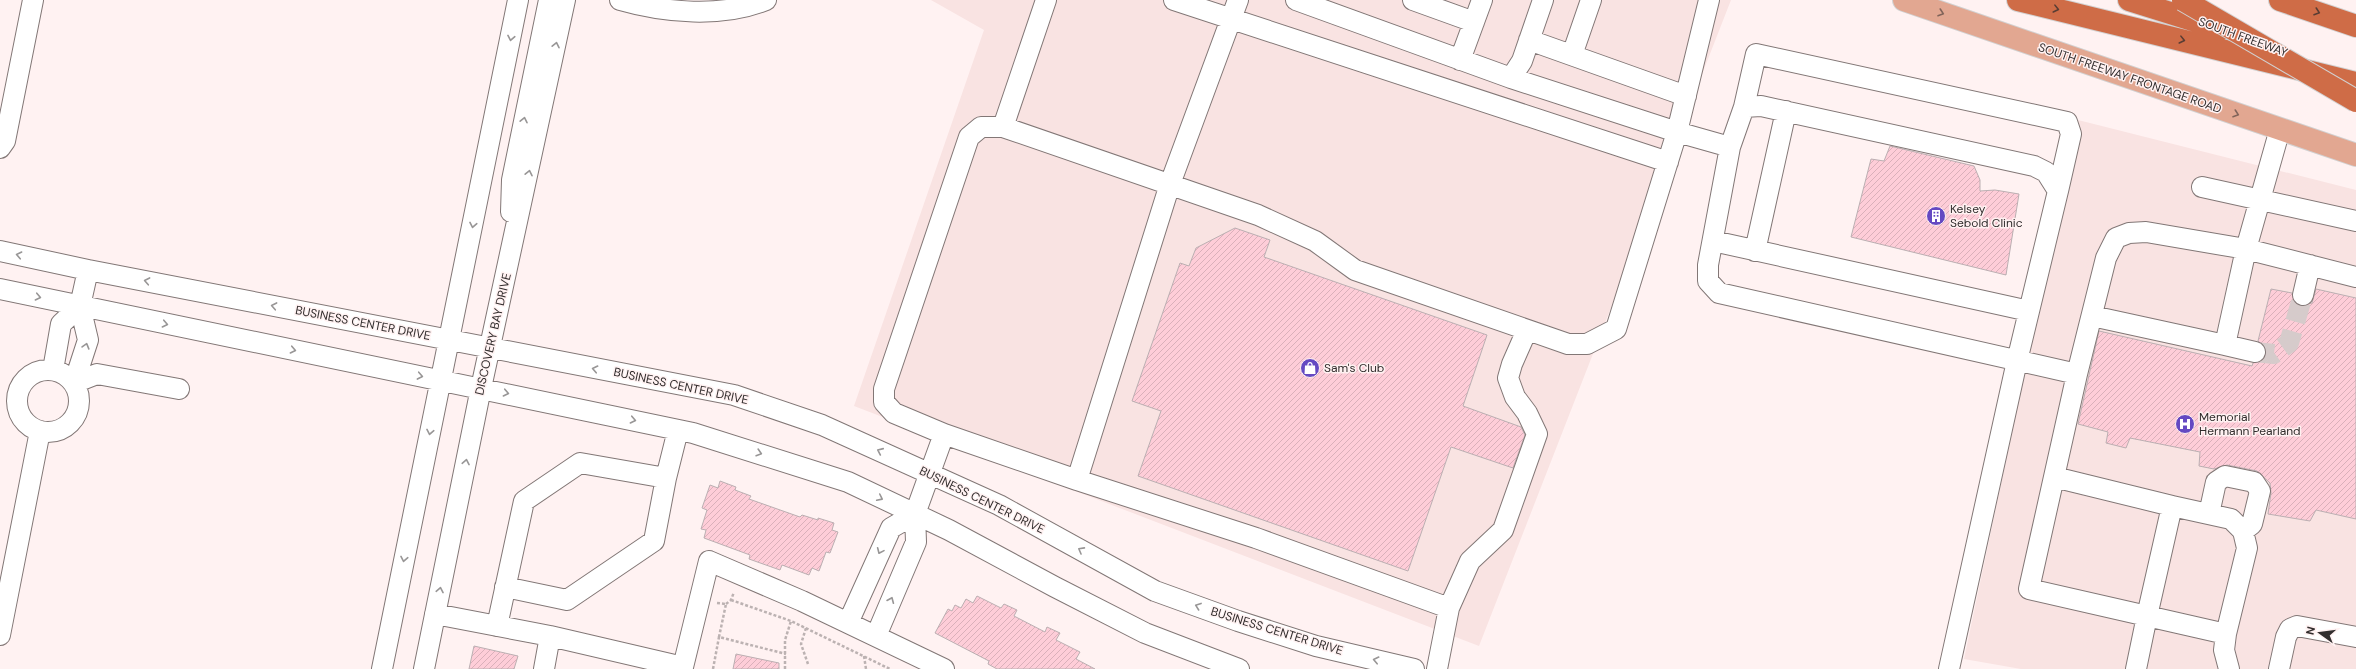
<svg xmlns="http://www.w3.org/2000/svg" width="2356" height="669" viewBox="0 0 2356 669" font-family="'DM Sans',sans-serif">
<defs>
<pattern id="building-hatch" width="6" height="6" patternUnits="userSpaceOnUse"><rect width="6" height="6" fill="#fecdd8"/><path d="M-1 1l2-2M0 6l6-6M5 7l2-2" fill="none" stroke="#dab0ba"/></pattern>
</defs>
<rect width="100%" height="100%" fill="#fff2f2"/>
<path fill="#f9e3e2" d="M931,0H1731L1479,646L854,406L984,30Z
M2078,120L2356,190V669H2021L1964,659Z"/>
<path fill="url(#building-hatch)" stroke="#bbafb2" d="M1890,146L1974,166L1980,180V191L1995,190L2019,194L2006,275L1851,237L1871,159L1884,161Z
M1235,228L1270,240L1264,257L1487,335L1463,406L1521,427L1525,435L1513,468L1451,447L1408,571L1138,476L1161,411L1132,401L1180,263L1189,266L1196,248Z
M2271,289L2292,293L2295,303L2301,306L2312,303L2316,289L2356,298V519L2316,510L2310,521L2268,514L2271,493L2270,483L2257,471L2227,465L2214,469L2199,466L2200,452L2130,438L2126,448L2106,443L2108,432L2078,424L2099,331L2252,366L2253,363L2263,360L2266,355V348L2258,341Z
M720,481L736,487L735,490L751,496L749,499L800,517L802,515L818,520V518L834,523L832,530L838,532L830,553L826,552L819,571L812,568L809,575L782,565L780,570L749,559L750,555L704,538L706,530L701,529L707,510L702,508L710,485L718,488Z
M977,596L1001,608L1004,604L1017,610L1014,616L1045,632L1047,627L1060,633L1056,640L1080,652L1076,659L1095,669H997L988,664L989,661L935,633L948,609L952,611L955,605L961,608L966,599L973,603Z
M474,646L518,656L514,669H469Z
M736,654L779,663V669H733Z"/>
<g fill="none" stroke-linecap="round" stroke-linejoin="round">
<path stroke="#d6cbcb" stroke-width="20" stroke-dasharray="20 10" stroke-linecap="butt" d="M2255,352L2274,354L2289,343L2303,295"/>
<defs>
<path id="minor" d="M620,0C665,13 722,18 766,0
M1174,0L1668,162
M1296,0L1511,78L1522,61L1543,0
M1413,0L1474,22
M1709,0L1677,132L1730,147L1744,107L1761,106L2034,166L2046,172L2058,191L2017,361L1949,669
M1529,40L1686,96
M1572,55L1591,0
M1460,60L1482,0
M1744,107L1756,54L2067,122L2071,134L2058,191
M1003,127L1258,215L1315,241L1355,270L1568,344H1587L1616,329L1677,132L1511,78
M1730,147L1708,265V281L1719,293L2077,374L2106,258L2116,238L2129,233L2146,232L2246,249L2280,129
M0,148L5,141L33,0
M2202,187L2356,221
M511,212L512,180L549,0
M1713,241L2029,311
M0,251L88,270L734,395L822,425L999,505L1155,591L1238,621L1316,646L1414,669
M1755,251L1786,111
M0,289L693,433L848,482L949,530L1055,587L1145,633L1239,669
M2303,295L2310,265
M2092,316L2225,345L2246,249L2356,277
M2225,345L2255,352
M53,370L61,324L80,306
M17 401a31 31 0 1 1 62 0a31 31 0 1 1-62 0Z
M2077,374L2029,589L2147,616L2172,506L2231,519L2243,531L2247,548L2226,634
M74,383L88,340L80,306L88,270
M74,383L97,374L179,389
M944,434L1077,480L1170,184L1238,0
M2054,477L2172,506
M666,478L678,430
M1077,480L1256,538L1449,608L1437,669
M2209,514L2216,482L2225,476L2254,482L2260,491L2252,524L2243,531
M1449,608L1470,561L1503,530L1537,434L1527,413L1515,397L1508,378L1512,364L1527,330
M435,614L550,636L544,669
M848,623L891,528L915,514
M497,626L524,501L580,463L666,478L654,541L567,600L505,587
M0,635L40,431
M550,636L683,667L709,561L802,601L944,669
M876,636L916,542L915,514L944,434L894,413L884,402V389L969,137L981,127H1003L1046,0
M382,669L518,0
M424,669L481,388L565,0
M2136,669L2147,616L2226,634L2224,650L2229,669
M2279,669L2286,637L2290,629L2297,626L2356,637"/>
<path id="major" d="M1904,0L2356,155"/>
<path id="highway" d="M2018,0L2356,83
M2129,0L2221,29
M2280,0L2356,26"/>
</defs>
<use href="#minor" stroke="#827776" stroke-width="22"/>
<use href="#major" stroke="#d2d1d1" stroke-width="24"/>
<use href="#highway" stroke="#d2d1d1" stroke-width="24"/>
<path stroke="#bcb2b2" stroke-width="2.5" stroke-dasharray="3 2" stroke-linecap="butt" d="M731,600L791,621L890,669
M717,603L726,604L719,637L786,654
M726,604L731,600L734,592
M806,628L801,644L808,664
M864,656L866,669
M713,669L719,637
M785,669V640L791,621"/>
<use href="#minor" stroke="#fff" stroke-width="20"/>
<use href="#major" stroke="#e2a791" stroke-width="22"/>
<use href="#highway" stroke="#cf6c47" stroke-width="22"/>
<defs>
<path id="highway-bridge" d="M2183,0L2356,101"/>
</defs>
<use href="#highway-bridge" stroke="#d2d1d1" stroke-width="24" stroke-linecap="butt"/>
<use href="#highway-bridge" stroke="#cf6c47" stroke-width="22"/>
</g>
<defs><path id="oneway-chevron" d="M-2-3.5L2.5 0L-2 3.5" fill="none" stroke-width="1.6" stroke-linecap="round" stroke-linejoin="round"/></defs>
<g stroke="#593d34">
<use href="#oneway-chevron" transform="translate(2056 9) rotate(14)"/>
<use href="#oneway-chevron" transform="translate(2317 12) rotate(19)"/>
<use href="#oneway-chevron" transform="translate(2182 40) rotate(14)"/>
</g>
<g stroke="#81645a">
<use href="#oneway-chevron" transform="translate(1941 13) rotate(19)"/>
<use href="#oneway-chevron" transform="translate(2236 114) rotate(19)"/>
</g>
<g stroke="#989696">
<use href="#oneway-chevron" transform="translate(511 38) rotate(101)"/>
<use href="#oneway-chevron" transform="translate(556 45) rotate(-78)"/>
<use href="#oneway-chevron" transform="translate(524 120) rotate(-78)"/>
<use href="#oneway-chevron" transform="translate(529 173) rotate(-78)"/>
<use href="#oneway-chevron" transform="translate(473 225) rotate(101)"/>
<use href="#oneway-chevron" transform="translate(19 255) rotate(-168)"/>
<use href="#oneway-chevron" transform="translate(147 281) rotate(-169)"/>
<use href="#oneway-chevron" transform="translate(38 297) rotate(12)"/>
<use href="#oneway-chevron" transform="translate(274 306) rotate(-169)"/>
<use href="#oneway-chevron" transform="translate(165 324) rotate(12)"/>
<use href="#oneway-chevron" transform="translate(86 346) rotate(-74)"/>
<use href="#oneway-chevron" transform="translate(293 350) rotate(12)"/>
<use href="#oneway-chevron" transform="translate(595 369) rotate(-168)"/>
<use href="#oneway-chevron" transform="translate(420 376) rotate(11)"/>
<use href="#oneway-chevron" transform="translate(506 393) rotate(12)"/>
<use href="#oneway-chevron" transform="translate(633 420) rotate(12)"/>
<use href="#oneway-chevron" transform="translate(430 432) rotate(101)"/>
<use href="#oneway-chevron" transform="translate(880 451) rotate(-156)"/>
<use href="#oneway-chevron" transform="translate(759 453) rotate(17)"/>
<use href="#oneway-chevron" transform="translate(466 462) rotate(-79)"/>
<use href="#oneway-chevron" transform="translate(880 498) rotate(26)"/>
<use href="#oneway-chevron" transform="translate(1081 550) rotate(-151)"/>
<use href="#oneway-chevron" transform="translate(880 551) rotate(114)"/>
<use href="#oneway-chevron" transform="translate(404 559) rotate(101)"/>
<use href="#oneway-chevron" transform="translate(440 590) rotate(-79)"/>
<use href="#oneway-chevron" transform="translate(891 600) rotate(-67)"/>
<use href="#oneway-chevron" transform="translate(1198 606) rotate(-160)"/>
<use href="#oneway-chevron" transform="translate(1376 660) rotate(-167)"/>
</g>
<defs>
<symbol id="building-disc" viewBox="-11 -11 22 22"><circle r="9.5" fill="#6549c2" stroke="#fff2f2"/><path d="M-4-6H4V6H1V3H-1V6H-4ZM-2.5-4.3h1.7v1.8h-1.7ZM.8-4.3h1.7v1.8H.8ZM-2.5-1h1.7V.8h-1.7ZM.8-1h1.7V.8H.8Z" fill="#fff"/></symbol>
<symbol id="shop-disc" viewBox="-11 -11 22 22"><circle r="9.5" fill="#6549c2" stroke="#fff2f2"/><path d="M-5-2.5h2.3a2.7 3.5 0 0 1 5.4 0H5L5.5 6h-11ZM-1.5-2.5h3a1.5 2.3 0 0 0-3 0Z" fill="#fff"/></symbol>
<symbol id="hospital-disc" viewBox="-11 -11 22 22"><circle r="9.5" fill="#6549c2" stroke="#fff2f2"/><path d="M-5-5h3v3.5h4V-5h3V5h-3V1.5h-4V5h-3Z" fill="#fff"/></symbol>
</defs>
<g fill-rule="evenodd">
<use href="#building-disc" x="1925" y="205" width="22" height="22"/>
<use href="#shop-disc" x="1299" y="357" width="22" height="22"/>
<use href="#hospital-disc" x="2174" y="413" width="22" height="22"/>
</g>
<g text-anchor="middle" stroke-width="3" stroke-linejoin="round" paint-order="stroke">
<g font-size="12" fill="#322d2d" stroke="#fff2f2">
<text transform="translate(2243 37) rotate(20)" y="4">SOUTH FREEWAY</text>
<text transform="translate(2130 78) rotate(19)" y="4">SOUTH FREEWAY FRONTAGE ROAD</text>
<text transform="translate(363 323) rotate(11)" y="4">BUSINESS CENTER DRIVE</text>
<text transform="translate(493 334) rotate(-77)" y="4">DISCOVERY BAY DRIVE</text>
<text transform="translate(681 386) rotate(12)" y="4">BUSINESS CENTER DRIVE</text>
<text transform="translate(982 500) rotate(26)" y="4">BUSINESS CENTER DRIVE</text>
<text transform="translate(1277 631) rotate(17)" y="4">BUSINESS CENTER DRIVE</text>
</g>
<g font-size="12" fill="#322d2d" stroke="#fff2f2" text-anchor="start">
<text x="1950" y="213">Kelsey<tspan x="1950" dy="14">Sebold Clinic</tspan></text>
<text x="1324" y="372">Sam's Club</text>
<text x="2199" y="421">Memorial<tspan x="2199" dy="14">Hermann Pearland</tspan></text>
</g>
</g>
<g transform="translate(2320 633) rotate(284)" stroke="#fff2f2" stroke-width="3" paint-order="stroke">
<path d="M0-3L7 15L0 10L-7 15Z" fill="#322d2d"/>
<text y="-6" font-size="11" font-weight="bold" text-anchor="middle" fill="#322d2d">N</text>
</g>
</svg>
